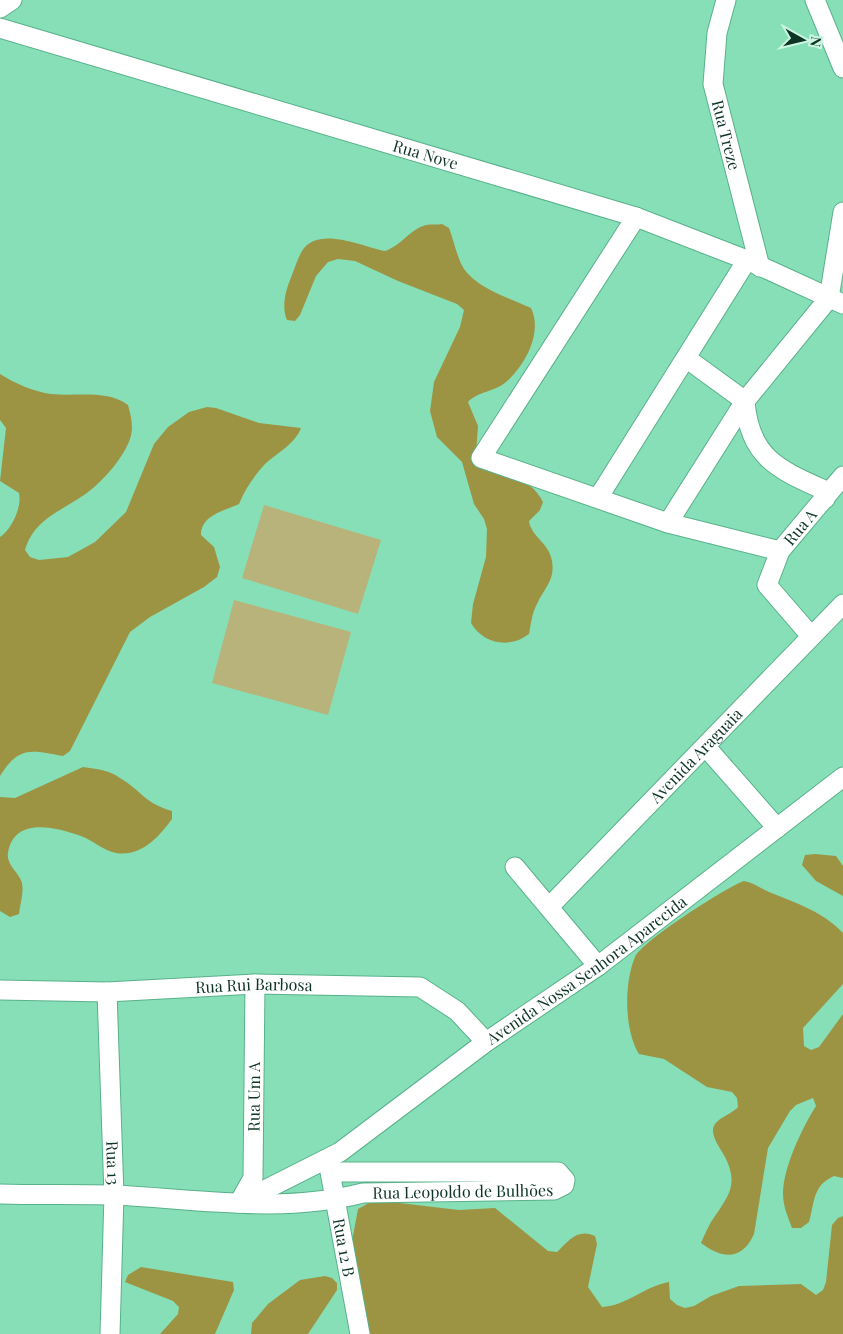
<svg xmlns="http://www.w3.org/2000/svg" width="843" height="1334" viewBox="0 0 843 1334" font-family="'Playfair Display',serif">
<rect width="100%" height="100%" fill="#87dfb7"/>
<path fill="#b8b37b" d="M264,505L381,540L358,614L242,578Z
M234,600L351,632L328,715L212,683Z"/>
<path fill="#9c9443" d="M442,224L449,228C454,241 457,258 464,269C478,289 510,298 531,308C543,333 525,365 506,382C495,392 478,391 468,402L478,426L476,454C497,464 533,480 543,502L540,510L529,521C531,536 547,542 551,557C557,579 545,586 537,604C532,613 531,624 529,634C510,649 483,644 471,623L473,604L486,557L487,529L484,519L474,504L462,462L437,437L430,411L434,382L460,327L464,310L457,304L398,281L355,261L338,259L328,262L316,276L300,315L295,321L287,320C281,306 286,289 292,275C295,267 298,258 302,251C318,225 363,247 385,251C401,246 410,229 426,225C431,224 437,225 442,224Z
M0,374C14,383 35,392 51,394C76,397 106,389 128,405C131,416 134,427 130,439C122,461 98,487 78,499C56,513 33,522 25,550L30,557L39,560L68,557L95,542L126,512L154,444L168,427L189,412L207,407L216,408L259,423L301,428C295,444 277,453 265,464C254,476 245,489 239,504C224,511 201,515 201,535L214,547L220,567L217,577L204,587L150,617L130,632L70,751L63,756C30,750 19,746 0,776V537C12,529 22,507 19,493L0,481L6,428L0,420Z
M83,767C97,769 109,770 120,778C142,791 144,803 172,811V819C159,837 141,857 116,853C104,851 92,840 81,836C56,827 14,816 8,853C6,865 19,872 22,883C24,893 20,904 19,914L10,917L0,911V797L15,798Z
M815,854L836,856L843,866V896L816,881L802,865L805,855Z
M744,881C754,883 760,888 769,892C796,903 822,911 843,933V984L803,1028L804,1046L811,1050L819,1047L843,1014V1178L834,1176C812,1186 815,1202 809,1222L801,1228H792C788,1217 783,1206 783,1194C783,1168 802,1128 816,1106L813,1098L796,1105L790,1111L768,1148L754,1234C742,1261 722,1259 701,1243C705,1234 709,1224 715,1216C730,1194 738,1183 725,1157C721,1149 712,1138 713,1129C715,1118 731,1115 738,1107L737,1098L732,1092L707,1087L664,1059L639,1054C624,1030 624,983 635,957C642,941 725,888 744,881Z
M374,1200L459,1210L495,1208L548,1251L557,1252C569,1240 578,1228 595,1236L597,1244L588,1287L602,1307C626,1306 645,1286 669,1282L670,1299L677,1305L685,1308L694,1306L711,1296L739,1286L801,1284L816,1295L823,1290L826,1282L832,1225L838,1218L843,1216V1334H359L350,1252L358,1209Z
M141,1267L233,1282L234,1290L215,1334H160L178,1314L179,1307L173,1301L125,1282L128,1275Z
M325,1276L332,1278L337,1283V1290L308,1334H251L252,1323L268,1304L300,1280Z"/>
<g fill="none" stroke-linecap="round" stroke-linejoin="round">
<defs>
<g id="minor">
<path id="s1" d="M726,0L717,33L713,84L760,267"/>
<path d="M815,0L843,68"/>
<path d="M0,8L12,0"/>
<path id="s2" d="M0,28L636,217L747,260L843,304"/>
<path d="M636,217L481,458L668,523L780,551"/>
<path d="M686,358L745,401C749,456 777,469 822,489L825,499"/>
<path d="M598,498L747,260"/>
<path d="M668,523L745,401L829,298L843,212"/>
<path id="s3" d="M811,636L767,585L780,551L843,476"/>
<path d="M706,747L777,828"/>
<path d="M515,867L598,966"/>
<path id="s4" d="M549,907L843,604"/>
<path id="s5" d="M0,990L107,992L255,984L420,987L457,1011L486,1042"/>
<path id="s6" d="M107,992L114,1195L110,1334"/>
<path id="s7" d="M328,1161L360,1334"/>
<path id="s8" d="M0,1194C38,1195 76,1194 114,1195C197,1199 281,1214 363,1193L554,1190L564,1185L565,1180L558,1172H331"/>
<path id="s9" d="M243,1201L340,1152L486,1042L598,966L843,777"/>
<path id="s10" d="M239,1203L253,1178L255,984"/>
</g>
</defs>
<use href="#minor" stroke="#59b18b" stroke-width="21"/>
<use href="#minor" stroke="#fff" stroke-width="19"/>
</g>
<g text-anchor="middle" stroke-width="4.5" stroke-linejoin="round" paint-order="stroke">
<g font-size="16" fill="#0d3425" stroke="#ccf6e1">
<text dy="6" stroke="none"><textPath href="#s1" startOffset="138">Rua Treze</textPath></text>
<text dy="6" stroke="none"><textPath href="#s2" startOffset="444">Rua Nove</textPath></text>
<text dy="6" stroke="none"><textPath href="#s3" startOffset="135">Rua A</textPath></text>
<text dy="6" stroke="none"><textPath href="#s4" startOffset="211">Avenida Araguaia</textPath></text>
<text dy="6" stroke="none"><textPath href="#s9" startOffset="415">Avenida Nossa Senhora Aparecida</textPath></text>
<text dy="6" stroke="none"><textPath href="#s5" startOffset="254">Rua Rui Barbosa</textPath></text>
<text dy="6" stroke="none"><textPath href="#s10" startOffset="110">Rua Um A</textPath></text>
<text dy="6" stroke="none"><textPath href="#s6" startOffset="171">Rua 13</textPath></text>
<text dy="6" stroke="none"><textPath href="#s8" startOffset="464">Rua Leopoldo de Bulhões</textPath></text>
<text dy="6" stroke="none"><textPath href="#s7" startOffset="88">Rua 12 B</textPath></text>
</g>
</g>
<g transform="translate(803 40) rotate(98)" stroke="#ccf6e1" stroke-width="4" paint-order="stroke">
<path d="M0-4L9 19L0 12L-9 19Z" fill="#0d3425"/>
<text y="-8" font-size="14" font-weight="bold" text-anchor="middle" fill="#0d3425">N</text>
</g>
</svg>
